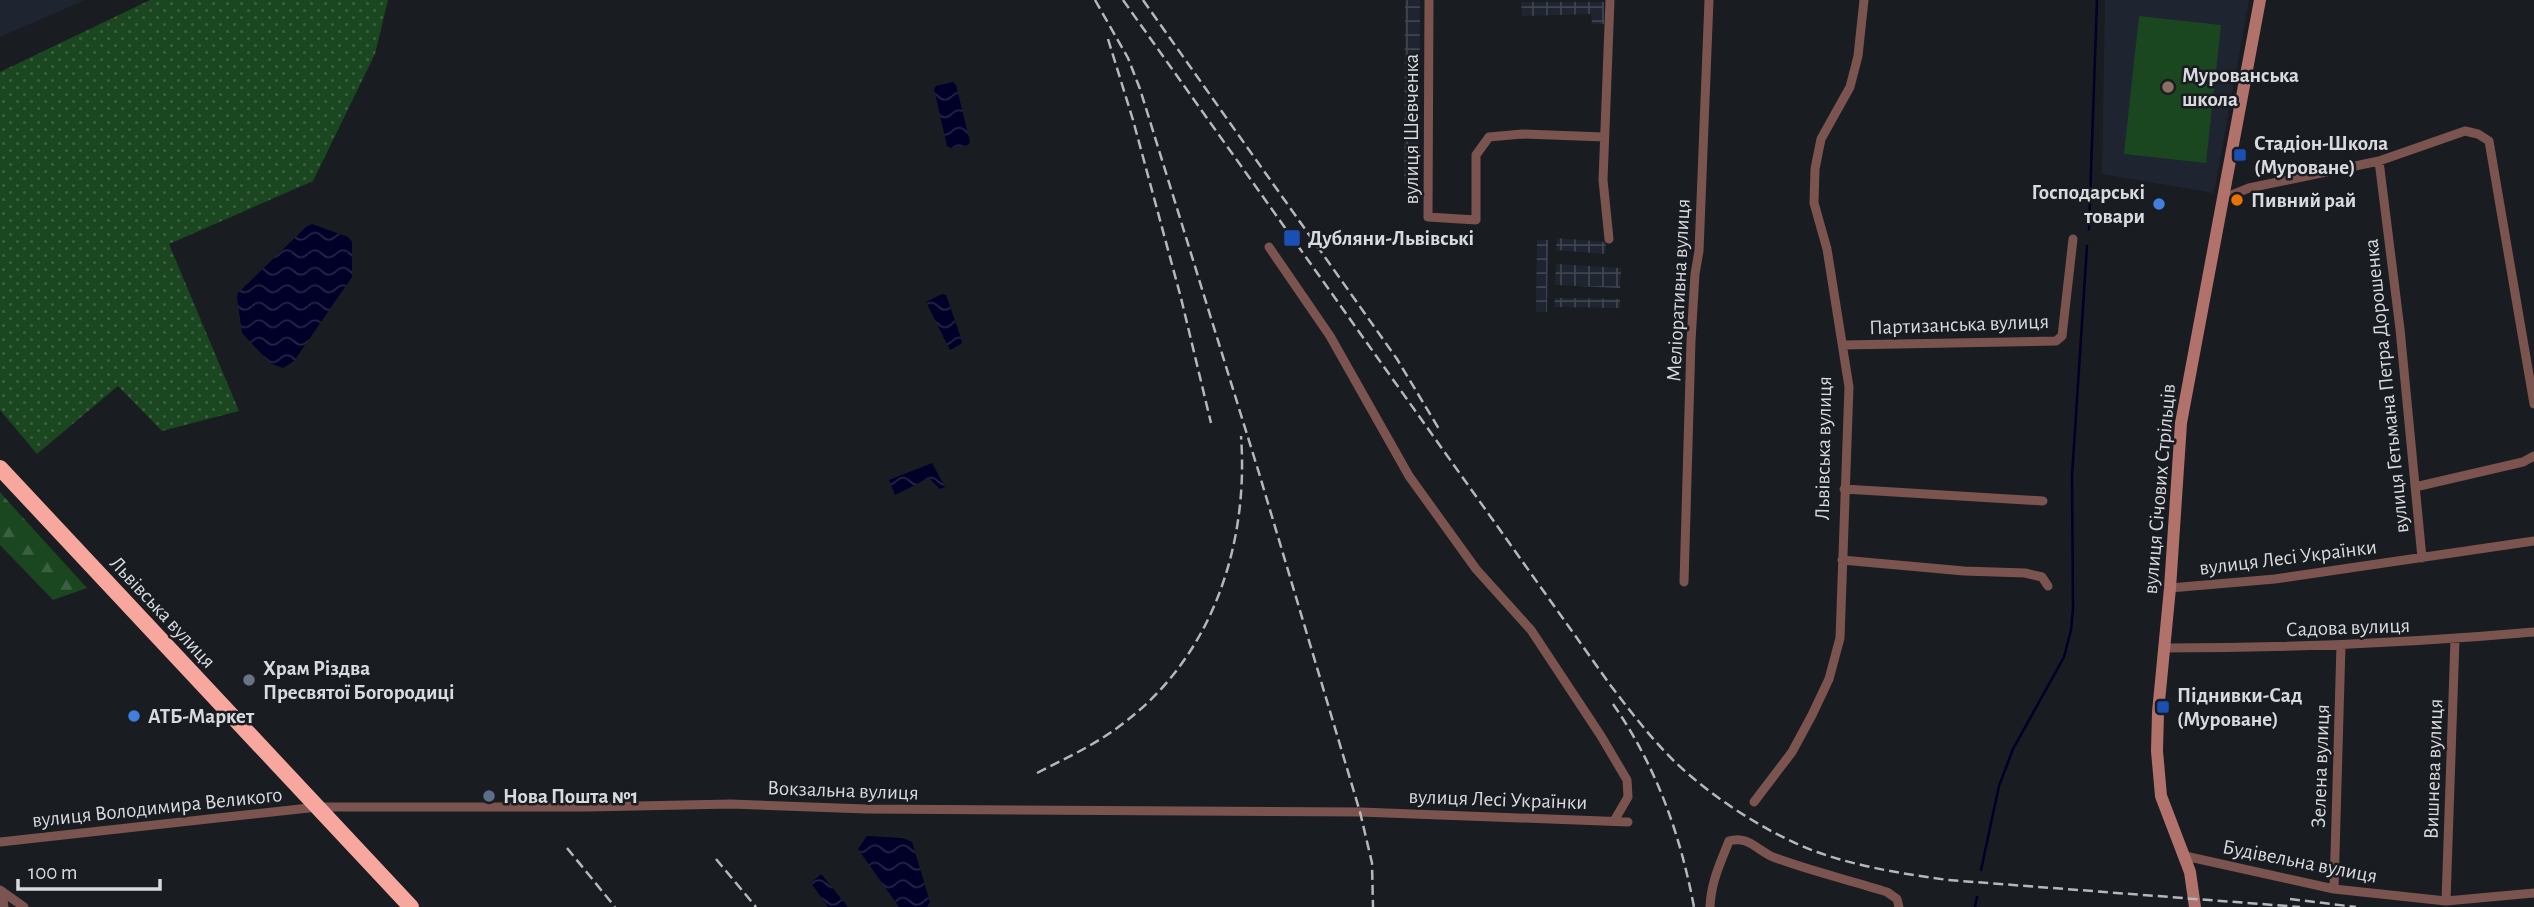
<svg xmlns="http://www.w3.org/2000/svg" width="2534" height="907" viewBox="0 0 2534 907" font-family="'Alegreya Sans',sans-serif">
<defs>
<pattern id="industrial-grid" width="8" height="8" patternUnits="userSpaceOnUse" patternTransform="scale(1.75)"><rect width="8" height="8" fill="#1f2530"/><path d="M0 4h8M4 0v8" fill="none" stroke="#3f444e"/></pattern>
<pattern id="green-dots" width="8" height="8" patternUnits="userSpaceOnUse" patternTransform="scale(1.75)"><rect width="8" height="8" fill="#1a4620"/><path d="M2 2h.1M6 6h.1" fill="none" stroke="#3b6040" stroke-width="1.8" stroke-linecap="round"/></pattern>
<pattern id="forest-firs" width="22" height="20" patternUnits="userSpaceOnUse" patternTransform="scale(1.75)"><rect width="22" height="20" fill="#1a4620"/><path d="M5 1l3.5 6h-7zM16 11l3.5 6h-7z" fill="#3b6040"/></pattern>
<pattern id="water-waves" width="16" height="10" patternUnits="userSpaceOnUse" patternTransform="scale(1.75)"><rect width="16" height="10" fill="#000028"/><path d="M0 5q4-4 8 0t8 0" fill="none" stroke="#242547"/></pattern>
</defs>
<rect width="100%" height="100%" fill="#191c21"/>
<path fill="#1f2530" d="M0,0H85L0,37Z
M2105,0H2249L2214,193L2102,174Z"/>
<path fill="url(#industrial-grid)" d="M1405,0H1420L1419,184H1404Z
M1521,2H1604V24H1592L1591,14L1522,16Z
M1557,238L1606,242L1605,254L1556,250Z
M1537,240H1548L1547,312H1536Z
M1556,264L1621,268L1620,288L1555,285Z
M1555,298L1620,299V308L1554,307Z"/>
<path fill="url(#green-dots)" d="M150,0H388L375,54L313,181L169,244L239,411L162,431L118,386L37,454L0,410V72Z"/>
<path fill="url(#forest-firs)" d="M0,492L6,499L87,588L53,600L0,545Z"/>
<path fill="#1a4620" d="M2139,16L2221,25L2206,163L2124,154Z"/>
<path fill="url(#water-waves)" d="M953,82L956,85L970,142L968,145L951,148L947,146L934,89L936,86Z
M312,224L348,237L352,242V277L294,361L283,368L270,363L242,333L237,297L238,293L306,227Z
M942,294L946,295L962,341L961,344L950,350L926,302Z
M932,463L945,487L940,489L929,478L895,495L889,480Z
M867,836L903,838L912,842L930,902L927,907H899L858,849Z
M820,875H822L848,907H828L811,883Z"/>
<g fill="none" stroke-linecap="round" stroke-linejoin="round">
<path stroke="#000028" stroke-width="2.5" d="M2089,229L2097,0
M1981,870L1999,786L2013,749L2064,657L2071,630L2073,609L2072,476L2087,246
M1975,907L1977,897"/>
<path stroke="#7b544f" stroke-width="9" d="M1429,0L1428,217L1476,220V155L1489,137L1522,134L1604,137
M2379,161L2465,131L2478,134L2489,141L2534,404
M2224,198L2249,188L2379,161L2400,329L2422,558
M1609,239L1603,180L1610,0
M1269,247L1330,336L1409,476L1476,569L1531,630L1601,736L1627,780L1628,797L1614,821
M1843,345L2056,341L2062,336L2073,239
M2415,487L2523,462L2534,456
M1844,489L2043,501
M1842,560L1964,571L2025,573L2042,577L2048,586
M1684,582L1691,341L1695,274L1699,251L1709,0
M2170,588L2275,579L2534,541
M2164,648C2287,648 2411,643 2534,632
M1754,802L1792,752L1812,715L1829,679L1840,638L1849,387L1827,249L1814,203L1815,169L1821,139L1850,87L1858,56L1864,0
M0,842L318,807H589L731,804L866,809L1360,812L1628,822
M2185,856L2334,889L2446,901L2534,893
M2334,889L2341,645
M0,890L24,907
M2,892L4,907
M2446,901L2455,639
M1710,907C1711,882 1720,864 1729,841C1747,835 1757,850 1773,857C1810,871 1849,880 1887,892L1897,899L1899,907"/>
<path stroke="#b2726c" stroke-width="12" d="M2195,907L2190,872L2161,796L2157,751L2158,712L2170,588L2181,423L2260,0"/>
<path stroke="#f7a79e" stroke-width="16" d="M0,468L411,907"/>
<path stroke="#b5b7bb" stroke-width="2.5" stroke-dasharray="10 5" stroke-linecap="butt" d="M1095,0L1128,58L1140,89L1259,473L1360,812L1372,863L1373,907
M1123,0L1611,686C1631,712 1650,737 1673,760C1711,797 1768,834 1817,852C1859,867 1904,874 1948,880L2300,907
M1143,0L1397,359L1439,429
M1108,39L1133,120L1181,298L1211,423
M1613,704C1656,766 1680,833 1694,907
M1037,773C1066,758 1095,745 1121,725C1212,658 1249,545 1241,436
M567,848L615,907
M716,859L756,907
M2290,899L2356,907"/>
</g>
<circle fill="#8d6e63" stroke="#191c21" stroke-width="2.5" cx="2168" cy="87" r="7"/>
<g fill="#1a4fb4" stroke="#191c21" stroke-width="2.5">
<rect x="2233" y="148" width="14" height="14" rx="3.5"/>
<rect x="1283" y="229" width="18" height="18" rx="3.5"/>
<rect x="2156" y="700" width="14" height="14" rx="3.5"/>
</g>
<circle fill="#e8710a" stroke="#191c21" stroke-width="2.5" cx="2237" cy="200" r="7"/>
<g fill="#3f7fe0" stroke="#191c21" stroke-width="2.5">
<circle cx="2159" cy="204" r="7"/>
<circle cx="134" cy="716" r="7"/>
</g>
<circle fill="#6b7280" stroke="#191c21" stroke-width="2.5" cx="249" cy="680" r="7"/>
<circle fill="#5c6f8a" stroke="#191c21" stroke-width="2.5" cx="489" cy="796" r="7"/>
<g text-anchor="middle" stroke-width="5" stroke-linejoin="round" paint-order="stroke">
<g font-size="21" font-weight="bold" fill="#d8dade" stroke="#191c21" text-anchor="start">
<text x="2182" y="82">Мурованська<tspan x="2182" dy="24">школа</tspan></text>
<text x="2254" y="150">Стадіон-Школа<tspan x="2254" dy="24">(Муроване)</tspan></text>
<text x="2145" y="199" text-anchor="end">Господарські<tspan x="2145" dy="24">товари</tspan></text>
<text x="2251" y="207">Пивний рай</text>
<text x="1308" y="245">Дубляни-Львівські</text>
<text x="263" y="675">Храм Різдва<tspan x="263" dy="24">Пресвятої Богородиці</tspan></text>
<text x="2177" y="702">Піднивки-Сад<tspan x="2177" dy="24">(Муроване)</tspan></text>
<text x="148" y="723">АТБ-Маркет</text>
<text x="503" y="803">Нова Пошта №1</text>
</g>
<g font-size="21" fill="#d8dade" stroke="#191c21">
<text transform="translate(1411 129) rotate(-90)" y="7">вулиця Шевченка</text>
<text transform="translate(1678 290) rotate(-87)" y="7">Меліоративна вулиця</text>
<text transform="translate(1959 324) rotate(-2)" y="7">Партизанська вулиця</text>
<text transform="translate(2386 386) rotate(-96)" y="7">вулиця Гетьмана Петра Дорошенка</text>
<text transform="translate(1823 448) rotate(-89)" y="7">Львівська вулиця</text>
<text transform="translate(2159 489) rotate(-85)" y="7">вулиця Січових Стрільців</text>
<text transform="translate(2288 557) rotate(-7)" y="7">вулиця Лесі Українки</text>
<text transform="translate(163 612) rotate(47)" y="7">Львівська вулиця</text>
<text transform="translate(2348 627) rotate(-2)" y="7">Садова вулиця</text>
<text transform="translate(2320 766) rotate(-88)" y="7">Зелена вулиця</text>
<text transform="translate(2433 769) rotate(-88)" y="7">Вишнева вулиця</text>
<text transform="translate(843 790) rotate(2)" y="7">Вокзальна вулиця</text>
<text transform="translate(1498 799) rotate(2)" y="7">вулиця Лесі Українки</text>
<text transform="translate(157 807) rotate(-6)" y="7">вулиця Володимира Великого</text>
<text transform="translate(2300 861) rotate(11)" y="7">Будівельна вулиця</text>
</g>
</g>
<path d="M18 879v10h142v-10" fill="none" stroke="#d8dade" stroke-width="3.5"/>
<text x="28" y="879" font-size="21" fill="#d8dade" stroke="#191c21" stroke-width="5" paint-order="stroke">100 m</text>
</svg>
